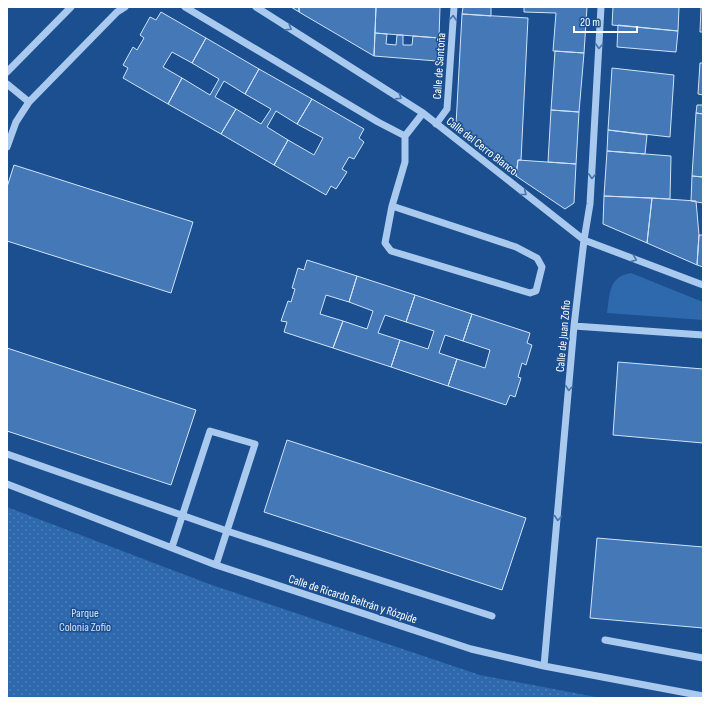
<svg xmlns="http://www.w3.org/2000/svg" width="710" height="705" viewBox="0 0 710 705" font-family="'Sofia Sans Condensed',sans-serif">
<defs>
<pattern id="grass-dots" width="8" height="8" patternUnits="userSpaceOnUse"><rect width="8" height="8" fill="#2e69ad"/><path d="M2 2h.1M6 6h.1" fill="none" stroke="#4d80b9" stroke-width="1.8" stroke-linecap="round"/></pattern>
</defs>
<rect width="100%" height="100%" fill="#1b4f8f"/>
<path fill="url(#grass-dots)" d="M7,507L209,584L480,675L601,698H7Z"/>
<path fill="#2e69ad" d="M631,273L703,302V320L607,313C610,294 608,277 631,273Z"/>
<path fill="#4478b7" stroke="#cfe3fa" d="M291,7H299V12Z
M299,7H376L374,56L299,12Z
M376,7H440L439,38L375,33Z
M463,7H491V16L462,14Z
M524,7H587L584,53L553,51L556,13L524,12Z
M613,7H679L678,31L612,25Z
M701,7H703V32H700Z
M161,12L206,38L192,63L172,52L163,67L182,78L168,104L123,78L128,68L123,65L133,47L137,50L144,38L140,35L150,17L156,20Z
M462,14L528,18L521,160H518L516,176L456,125Z
M618,25L678,31L676,52L617,47Z
M375,33L387,34L386,44L396,45L397,35H403V45H412L413,36L439,38L437,61L374,56Z
M206,38L259,69L245,94L224,81L215,97L236,109L221,134L168,104L182,78L210,95L219,79L192,63Z
M555,51L584,53L579,112L551,110Z
M700,63H703V95L698,94Z
M612,68L674,75L670,137L608,130Z
M259,69L312,99L297,124L276,111L267,127L288,140L274,165L221,134L236,109L261,124L271,109L245,94Z
M312,99L364,129L359,138L364,142L354,159L349,157L342,169L347,172L336,189L331,186L326,195L274,165L288,140L314,155L323,138L297,124Z
M697,105H703V114L696,113Z
M551,110L579,112L576,164L548,162Z
M696,113L703,114V177L692,176Z
M608,130L647,135L645,154L607,151Z
M607,151L671,156L670,199L604,196Z
M518,160L576,164L574,203L565,209L516,176Z
M14,165L193,222L171,293L7,241V187Z
M692,176L703,177V203L691,201Z
M604,196L652,198L647,243L603,224Z
M652,198L696,201L699,235L697,265L647,243Z
M699,235H703V267L697,265Z
M307,260L357,276L349,302L326,295L320,314L343,321L333,348L284,332L287,322L281,321L288,301L291,302L295,289L292,288L298,268L304,270Z
M357,276L415,295L406,322L385,315L378,333L400,340L391,367L333,348L343,321L367,329L373,311L349,302Z
M415,295L472,314L463,341L445,335L439,353L457,359L448,386L391,367L400,340L428,349L434,331L406,322Z
M472,314L530,333L527,343L532,345L526,365L522,363L518,377L521,378L515,397L510,395L506,405L448,386L457,359L485,368L490,350L463,341Z
M7,348L196,410L171,485L7,431Z
M618,362L703,369V443L613,435Z
M287,440L526,518L502,590L264,512Z
M597,538L703,547V628L590,618Z"/>
<g fill="none" stroke-linecap="round" stroke-linejoin="round">
<path stroke="#a9c9ee" stroke-width="7" d="M185,7L378,122L405,136L423,113
M256,7L423,113L584,240L703,285
M7,72L71,7
M7,84L29,102
M436,124L447,109L454,7
M7,147L16,122L29,102L117,12L125,7
M392,206L516,247L537,258L542,267L536,291L530,293L391,251L385,243L392,206L405,162V136
M574,326L703,335
M7,454L227,531L492,616
M7,484L216,565L471,649L544,666L703,696
M172,547L210,431L255,444L216,565
M605,640L703,658
M544,666L574,326L584,240L590,204L601,7"/>
</g>
<defs><path id="oneway-chevron" d="M-2-3.5L2.5 0L-2 3.5" fill="none" stroke-width="1.6" stroke-linecap="round" stroke-linejoin="round"/></defs>
<g stroke="#4674ac">
<use href="#oneway-chevron" transform="translate(453 18) rotate(-86)"/>
<use href="#oneway-chevron" transform="translate(289 28) rotate(32)"/>
<use href="#oneway-chevron" transform="translate(599 46) rotate(93)"/>
<use href="#oneway-chevron" transform="translate(399 97) rotate(32)"/>
<use href="#oneway-chevron" transform="translate(592 176) rotate(93)"/>
<use href="#oneway-chevron" transform="translate(524 193) rotate(38)"/>
<use href="#oneway-chevron" transform="translate(634 259) rotate(21)"/>
<use href="#oneway-chevron" transform="translate(569 388) rotate(95)"/>
<use href="#oneway-chevron" transform="translate(558 518) rotate(95)"/>
</g>
<g text-anchor="middle" stroke-width="3" stroke-linejoin="round" paint-order="stroke">
<g font-size="12" fill="#fff" stroke="#1b4f8f">
<text transform="translate(439 66) rotate(-86)" y="4">Calle de Santoña</text>
<text transform="translate(482 146) rotate(38)" y="4">Calle del Cerro Blanco</text>
<text transform="translate(563 336) rotate(-85)" y="4">Calle de Juan Zofio</text>
<text transform="translate(353 599) rotate(18)" y="4">Calle de Ricardo Beltrán y Rózpide</text>
</g>
<g font-size="12" fill="#cfe3fa" stroke="#1b4f8f">
<text x="85" y="617">Parque<tspan x="85" dy="14">Colonia Zofío</tspan></text>
</g>
</g>
<rect width="710" height="705" fill="none" stroke="#ffffff" stroke-width="16"/>
<path d="M574 26v6h63v-6" fill="none" stroke="#ffffff" stroke-width="2"/>
<text x="580" y="26" font-size="12" fill="#ffffff" stroke="#1b4f8f" stroke-width="3" paint-order="stroke">20 m</text>
</svg>
